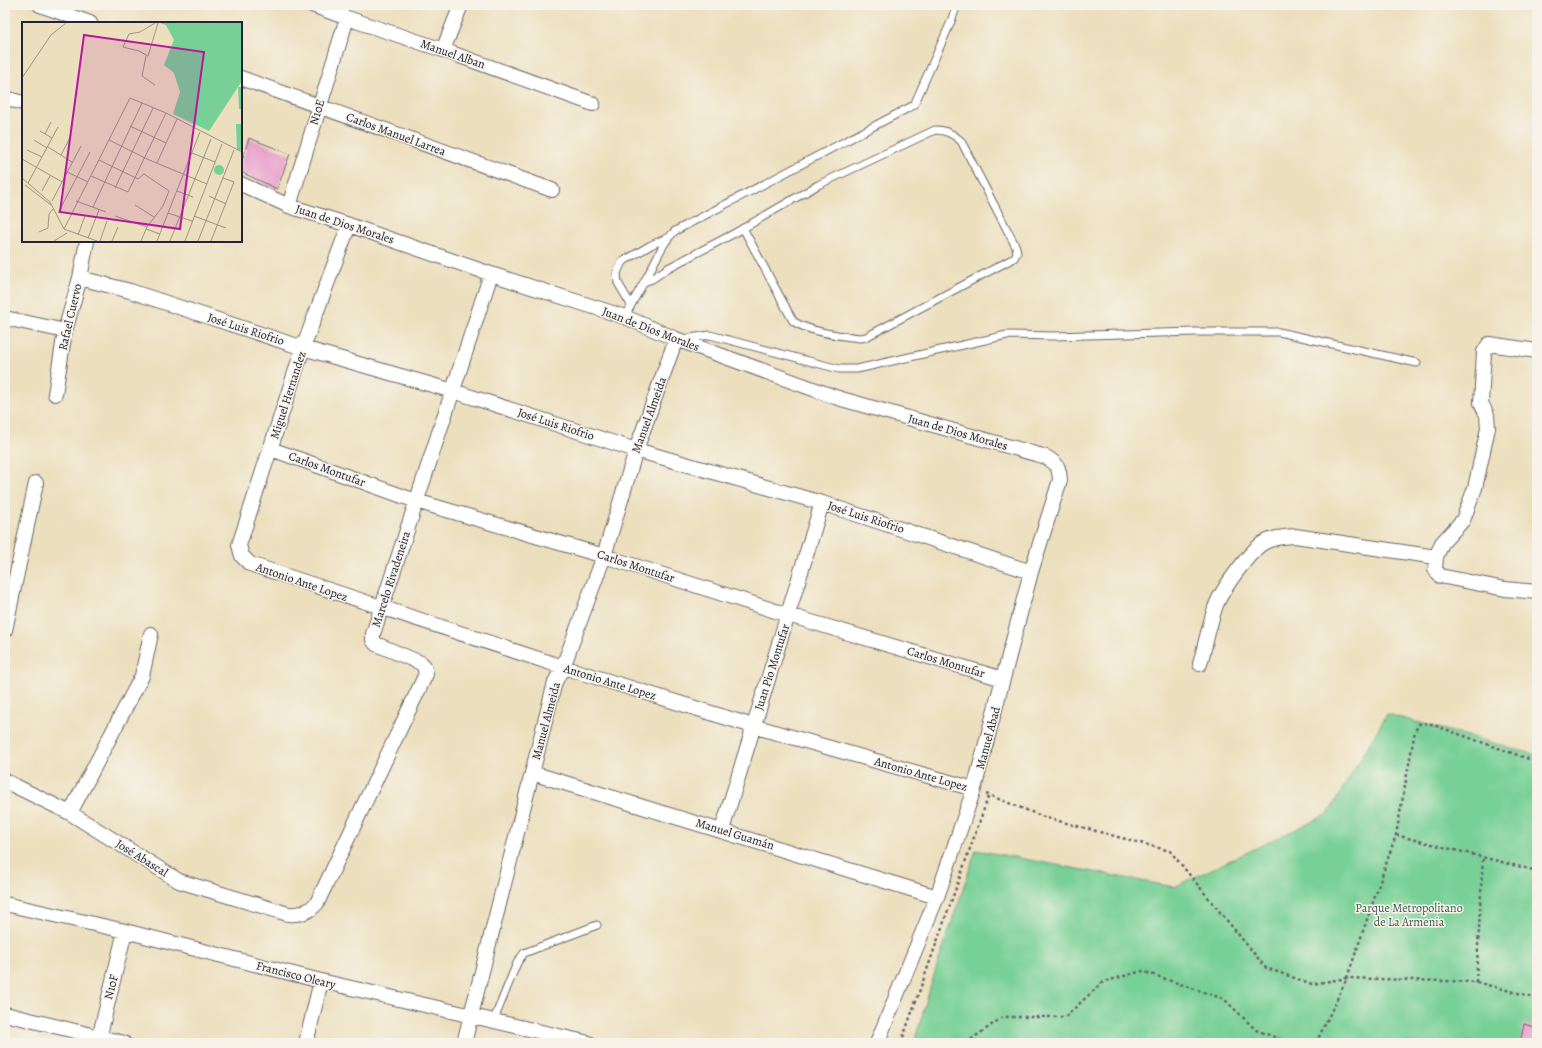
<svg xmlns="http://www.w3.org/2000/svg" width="1542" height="1048" viewBox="0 0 1542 1048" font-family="Alegreya,serif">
<rect width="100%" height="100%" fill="#f7f3e8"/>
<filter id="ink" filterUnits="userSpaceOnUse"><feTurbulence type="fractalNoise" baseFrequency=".025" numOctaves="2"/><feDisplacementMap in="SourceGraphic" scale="8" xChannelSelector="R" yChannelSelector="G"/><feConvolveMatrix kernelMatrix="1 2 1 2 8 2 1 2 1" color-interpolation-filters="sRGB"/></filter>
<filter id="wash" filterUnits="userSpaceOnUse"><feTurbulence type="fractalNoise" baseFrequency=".012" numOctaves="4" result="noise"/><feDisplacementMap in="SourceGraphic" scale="16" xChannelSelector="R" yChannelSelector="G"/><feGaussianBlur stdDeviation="0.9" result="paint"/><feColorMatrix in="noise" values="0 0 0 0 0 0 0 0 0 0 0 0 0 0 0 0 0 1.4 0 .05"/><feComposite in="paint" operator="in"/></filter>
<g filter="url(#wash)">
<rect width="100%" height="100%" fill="#ecdfbd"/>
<path fill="#77d096" stroke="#4c7968" d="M1387,714L1537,755V1043H914L934,975L976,850L1174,887L1328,814Z"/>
<g id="blocks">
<path fill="#e8a1cd" d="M249,138L290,154L277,189L241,172V164Z
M1524,1024L1537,1028V1043H1520Z"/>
</g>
</g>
<g filter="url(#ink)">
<use href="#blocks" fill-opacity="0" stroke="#696468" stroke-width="1"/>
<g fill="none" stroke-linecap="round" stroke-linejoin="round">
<defs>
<path id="lane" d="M644,282L652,279L668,268L735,233L818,185L935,130C946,130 953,134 961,141L1016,247L1017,253L1014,258L866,337L860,338C841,336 808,332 793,321L743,228
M631,305L618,283L617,273L622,262L651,245L667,238
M625,317C632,302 641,288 649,273C657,258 663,242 675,231L914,105L950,24L957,5
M683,339L710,335L839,369H857L1007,335L1052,336L1196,332H1279L1417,363
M493,1022L517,963L524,953L597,925"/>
<path id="street" d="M40,5L90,23
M312,5L347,18L443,50L593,104
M443,50L461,5
M241,78L552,190
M5,98L23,103
M241,184L289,206L349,225L491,274L625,317L676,339L838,398L1046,457C1057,464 1059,466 1060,480L1031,572L974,789L937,897L877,1043
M289,206L347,18
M349,225L303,348L239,545L242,556L250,564L563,667L753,726L974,789
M80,278L130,291L303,348L453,391L636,450L822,503L1031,572
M5,318L65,331
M1537,351L1489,344L1484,352L1481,403L1487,415L1488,428L1475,488L1463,520L1442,543L1436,557L1435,569L1440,576L1505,589L1537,592
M55,394L65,331L80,278L87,241
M271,449L416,501L604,556L788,615L1003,679
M5,630L36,483
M1200,664C1205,646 1209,626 1215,608C1220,592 1251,549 1265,542C1275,537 1284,537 1295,536L1436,557
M532,773L937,897
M5,781L70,813L179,881L288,914C301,915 309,912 317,903L426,674L424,666L421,663L376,644L373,640V634L491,274
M70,813L142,676L151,634
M722,830L822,503
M5,904L125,931L321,981L589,1043
M5,1014L124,1043
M98,1043L125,931
M306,1043L321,981
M464,1043L555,682L563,667L604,556L636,450L676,339"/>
</defs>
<use href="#lane" stroke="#696468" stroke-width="9"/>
<use href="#street" stroke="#696468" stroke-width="16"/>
<path stroke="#696468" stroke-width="2.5" stroke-dasharray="3 3" stroke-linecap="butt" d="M986,794L1044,817L1170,851L1266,968L1312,984L1347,978L1476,982L1537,998
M1396,835L1537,871
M1476,982L1483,857
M901,1043L989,795
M966,1043L1003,1017H1065L1103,982L1142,971L1224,999L1256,1030L1290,1043
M1316,1043L1347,978L1396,835L1415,731L1419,724L1428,723L1537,762"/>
<use href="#lane" stroke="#fff" stroke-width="7"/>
<use href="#street" stroke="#fff" stroke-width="14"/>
</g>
</g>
<g text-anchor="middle" stroke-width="3" stroke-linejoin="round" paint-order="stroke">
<g font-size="12" fill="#22223b" stroke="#f7f3e8">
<text transform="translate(453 54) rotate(19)" y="4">Manuel Alban</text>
<text transform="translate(317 112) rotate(-73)" y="4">N10E</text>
<text transform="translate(396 134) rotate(20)" y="4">Carlos Manuel Larrea</text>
<text transform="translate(345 224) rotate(18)" y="4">Juan de Dios Morales</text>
<text transform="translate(70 317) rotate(-77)" y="4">Rafael Cuervo</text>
<text transform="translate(246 329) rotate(18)" y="4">José Luis Riofrio</text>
<text transform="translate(651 329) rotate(21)" y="4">Juan de Dios Morales</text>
<text transform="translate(288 395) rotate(-72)" y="4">Miguel Hernandez</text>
<text transform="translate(649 415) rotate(-70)" y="4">Manuel Almeida</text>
<text transform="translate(556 424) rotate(18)" y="4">José Luis Riofrio</text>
<text transform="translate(958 432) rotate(16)" y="4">Juan de Dios Morales</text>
<text transform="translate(327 469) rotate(20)" y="4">Carlos Montufar</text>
<text transform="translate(866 517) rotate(18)" y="4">José Luis Riofrio</text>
<text transform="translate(636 566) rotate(18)" y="4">Carlos Montufar</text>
<text transform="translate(391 579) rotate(-72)" y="4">Marcelo Rivadeneira</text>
<text transform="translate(302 582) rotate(19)" y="4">Antonio Ante Lopez</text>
<text transform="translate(946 662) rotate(17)" y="4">Carlos Montufar</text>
<text transform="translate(772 667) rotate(-72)" y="4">Juan Pio Montufar</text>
<text transform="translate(610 682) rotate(17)" y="4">Antonio Ante Lopez</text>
<text transform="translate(546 721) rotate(-75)" y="4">Manuel Almeida</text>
<text transform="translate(988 738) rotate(-75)" y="4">Manuel Abad</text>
<text transform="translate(921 774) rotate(16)" y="4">Antonio Ante Lopez</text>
<text transform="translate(735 834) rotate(17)" y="4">Manuel Guamán</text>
<text transform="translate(142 858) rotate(32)" y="4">José Abascal</text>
<text transform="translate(296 975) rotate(14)" y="4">Francisco Oleary</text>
<text transform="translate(111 987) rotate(-76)" y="4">N10F</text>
</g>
<g font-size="12" fill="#3c5656" stroke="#f7f3e8">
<text x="1409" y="912">Parque Metropolitano<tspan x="1409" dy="14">de La Armenia</tspan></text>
</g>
</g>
<g transform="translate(22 22)">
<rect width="220" height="220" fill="#ecdfbd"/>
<path d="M138,1H220V59L216,65H220V87H217L216,65L187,109L151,92L158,70L152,51L142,43L152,18L144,3ZM214,102H220V128H215ZM192 148a5 5 0 1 1 10 0a5 5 0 1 1-10 0Z" fill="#77d096"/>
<path fill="none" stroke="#9b9389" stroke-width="1" d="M133,1L118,10L107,12L101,25L117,29L126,34L136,1M124,34L120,54L133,63M0,56L29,13L44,1M108,104L144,121M18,109L30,116M23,112L29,100M12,118L25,126M87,118L125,137L185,162M26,125L50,140M5,128L20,135M170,131L193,140M39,133L48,116M0,137L40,160M77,138L116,157L122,152L147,169L141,184L125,205L119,219M135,141L155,97M45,150L66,160M69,154L106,170L144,91M0,156L28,180L42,207L75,219M6,161L36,105M3,163L29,183M93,166L131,86M20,169L28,154M155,169L171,175M187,174L204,182M30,179L59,124M54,179L84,190M113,183L132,195M71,185L120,81M36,191L68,130M146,191L170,199M93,194L125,205M172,194L204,206M42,207L108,76L144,91L220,130M124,207L138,212M17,210L26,206L27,192L31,187M56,213L63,194M66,216L77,188M32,219L45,211M78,219L85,199M90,219L96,205M135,219L178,110M148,219L189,117M163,219L200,122M176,219L212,128M189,219L212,160L201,156"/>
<path fill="#b5179e" fill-opacity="0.15" stroke="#b5179e" stroke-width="2" d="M62,13L182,30L158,207L38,190Z"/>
<rect width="220" height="220" fill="none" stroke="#22223b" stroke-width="2"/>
</g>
<rect width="1542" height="1048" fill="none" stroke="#f7f3e8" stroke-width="20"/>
</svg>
